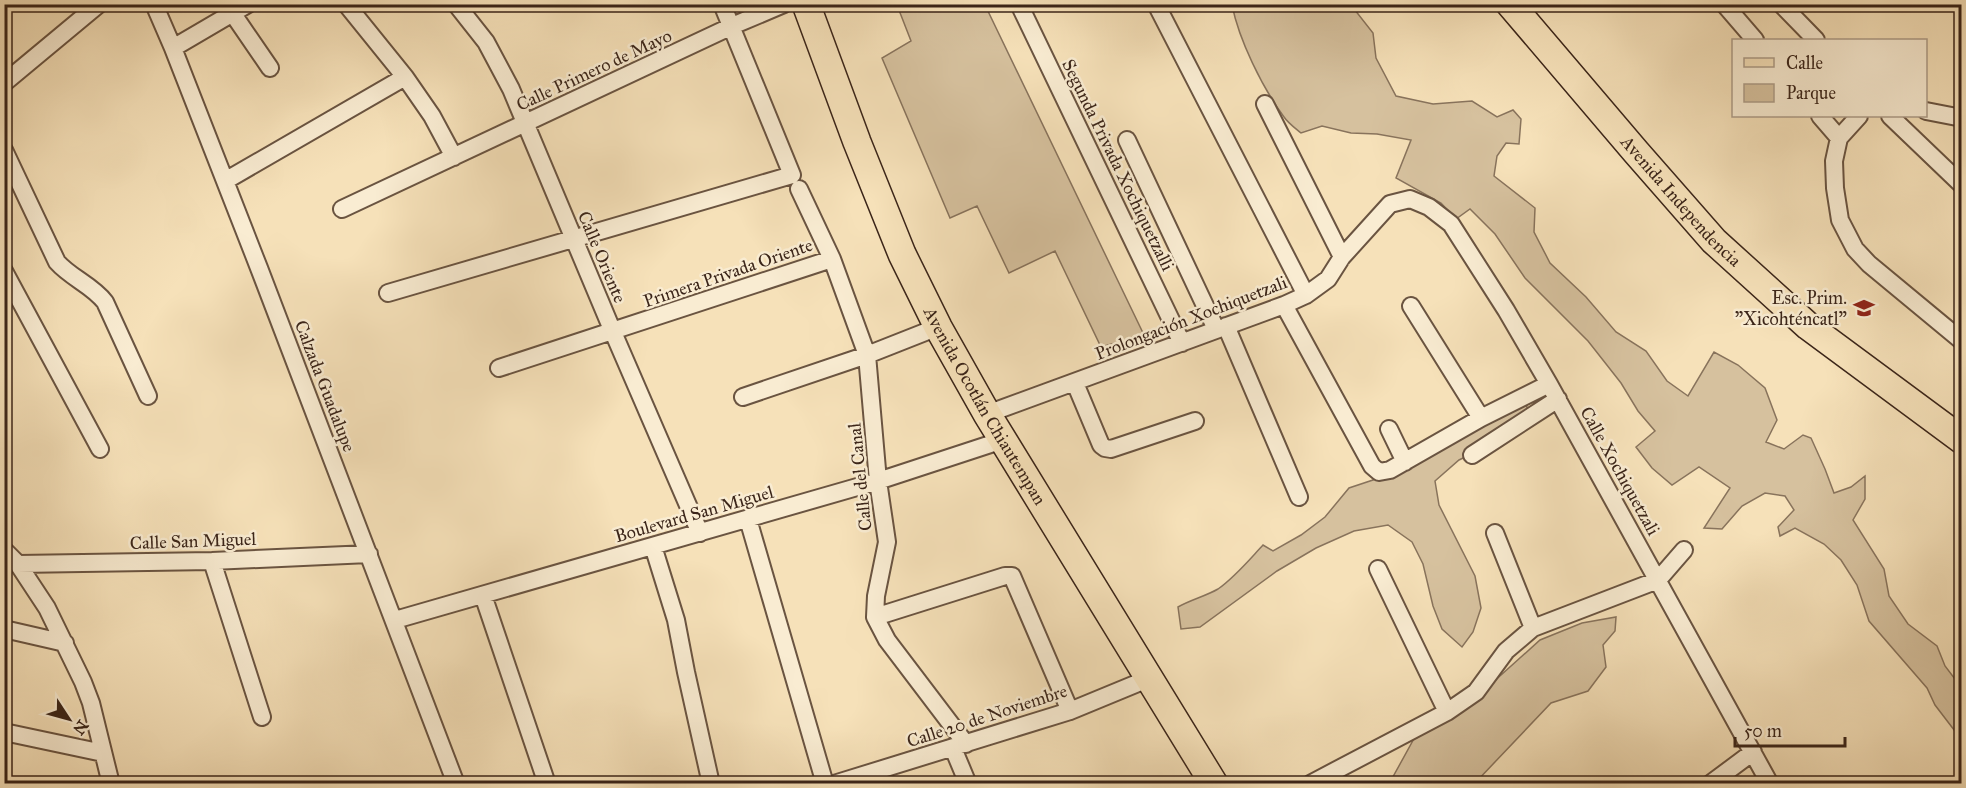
<svg xmlns="http://www.w3.org/2000/svg" width="1966" height="788" viewBox="0 0 1966 788" font-family="'IM FELL Great Primer',serif">
<rect width="100%" height="100%" fill="#f6e1b9"/>
<filter id="stains"><feTurbulence type="fractalNoise" baseFrequency=".00333" numOctaves="4"/><feColorMatrix values="0 0 0 0 .2 0 0 0 0 .09 0 0 0 0 .02 0 0 0 .5 -.17"/></filter>
<radialGradient id="worn" r=".72"><stop offset=".6" stop-color="#630" stop-opacity="0"/><stop offset="1" stop-color="#630" stop-opacity=".3"/></radialGradient>
<path fill="#d6c19e" stroke="#88735c" stroke-width="1.5" d="M897,5H985L1144,335L1101,347L1055,251L1009,273L977,206L950,218L882,58L911,41Z
M1232,5H1351L1373,33L1376,58L1396,96L1433,104L1472,101L1497,117L1513,110L1521,119L1519,144L1506,143L1497,156L1494,176L1535,208L1534,232L1550,263L1586,297L1616,332L1646,351L1667,381L1688,396L1714,352L1738,365L1765,388L1777,420L1766,442L1784,449L1803,435L1811,438L1825,469L1834,493L1851,487L1865,476V499L1853,520L1884,569L1889,596L1908,624L1937,646L1945,666L1961,687V739L1935,705L1927,688L1869,621L1857,585L1841,560L1824,544L1795,528L1780,536L1778,527L1794,510L1785,496L1765,493L1742,506L1722,529L1704,528L1730,488L1699,467L1672,485L1652,468L1636,447L1655,431L1638,411L1621,383L1588,341L1525,278L1495,234L1470,209L1456,219L1441,203L1396,178L1411,140L1377,134L1351,133L1322,126L1301,133C1295,128 1288,123 1284,117C1262,87 1239,40 1232,5Z
M1526,403L1529,416L1514,434L1459,460L1435,481L1439,505L1475,576L1481,608L1473,632L1462,647L1442,629L1433,606L1423,564L1412,542L1388,525L1354,531L1316,548L1277,571L1200,627L1181,629L1178,607C1190,600 1206,596 1218,589C1235,577 1249,560 1263,545L1273,551L1301,535L1325,517L1349,488L1391,474Z
M1616,617L1615,631L1603,645L1606,667L1588,691L1551,703L1475,783L1389,784L1416,735L1470,703L1540,640L1582,623Z"/>
<g fill="none" stroke-linecap="round" stroke-linejoin="round">
<defs>
<path id="street" d="M154,4L173,48L259,268L456,784
M346,4L405,77L432,116L454,157
M456,4L486,42L511,89L613,332L700,533
M1019,4L1182,343
M1156,4L1306,295
M1724,4L1755,40
M1781,4L1816,40
M233,14L270,68
M173,48L248,4
M4,83L99,4
M1265,104L1342,257
M1926,111L1962,118
M1820,116L1839,138
M1859,116L1839,138L1834,161L1835,188L1840,220L1855,249L1869,264L1962,341
M1890,116L1962,185
M1127,140L1216,329
M4,150L57,262C71,278 92,285 105,302L148,396
M225,181L405,77
M799,189L832,259L867,355L878,481L887,542L876,596L875,617L887,640L966,744
M342,209L732,26L784,4
M4,271L100,449
M388,293L792,175L722,4
M1284,305L1372,466L1379,472L1390,470L1481,418L1549,384
M1411,306L1481,418
M1226,326L1299,497
M499,368L832,259
M1075,383L1101,445L1105,448L1111,449L1195,421
M743,397L867,355L938,327
M987,414L1284,305L1306,295L1328,279L1342,257L1390,204L1410,199L1429,207L1451,224L1506,310L1549,384L1770,784
M1389,429L1405,462
M1472,455L1558,399
M748,519L825,784
M1495,533L1533,628
M653,546L676,620L686,672L711,784
M4,550L18,564L47,608L83,682L91,703L111,784
M212,561L262,717
M18,564L212,561L369,554
M1378,569L1447,712
M483,595L547,784
M875,617L1005,576H1012L1070,711
M395,620L878,481L1003,440
M4,629L65,643
M4,732L103,753
M953,748L968,784
M834,784L1070,711L1150,678
M1310,784L1447,712L1476,692L1506,651L1533,628L1658,580L1684,550
M1710,784L1753,752"/>
<g id="primary">
<path id="s1" d="M806,4L857,142L902,254L938,327L987,414L1214,784"/>
<path id="s2" d="M1510,4L1636,152L1714,241L1808,326L1962,440"/>
</g>
</defs>
<use href="#street" stroke="#6a5441" stroke-width="20"/>
<use href="#primary" stroke="#3b2519" stroke-width="30"/>
<use href="#street" stroke="#f9ecd2" stroke-width="16"/>
<use href="#primary" stroke="#f6e1b9" stroke-width="27"/>
</g>
<defs>
<symbol id="school-bare" viewBox="-9 -9 18 18"><path d="M0-5L7-2L0 1L-7-2ZM-4 1L0 2.5L4 1V4Q0 6-4 4Z" fill="#8f2418" stroke="#f9ecd2" stroke-width="2.5" paint-order="stroke"/></symbol>
</defs>
<g fill-rule="evenodd">
<use href="#school-bare" x="1849" y="293" width="30" height="30"/>
</g>
<g text-anchor="middle" stroke-width="5" stroke-linejoin="round" paint-order="stroke">
<g font-size="18" fill="#3b2519" stroke="#f9ecd2">
<text transform="translate(594 70) rotate(-25)" y="6">Calle Primero de Mayo</text>
<text transform="translate(1118 165) rotate(64)" y="6">Segunda Privada Xochiquetzalli</text>
<text dy="6" stroke="none"><textPath href="#s2" startOffset="261">Avenida Independencia</textPath></text>
<text transform="translate(602 257) rotate(67)" y="6">Calle Oriente</text>
<text transform="translate(728 273) rotate(-19)" y="6">Primera Privada Oriente</text>
<text transform="translate(1191 318) rotate(-21)" y="6">Prolongación Xochiquetzali</text>
<text transform="translate(325 386) rotate(69)" y="6">Calzada Guadalupe</text>
<text dy="6" stroke="none"><textPath href="#s1" startOffset="441">Avenida Ocotlán Chiautempan</textPath></text>
<text transform="translate(1620 471) rotate(61)" y="6">Calle Xochiquetzali</text>
<text transform="translate(860 477) rotate(-96)" y="6">Calle del Canal</text>
<text transform="translate(694 514) rotate(-16)" y="6">Boulevard San Miguel</text>
<text transform="translate(193 541) rotate(-2)" y="6">Calle San Miguel</text>
<text transform="translate(987 716) rotate(-18)" y="6">Calle 20 de Noviembre</text>
</g>
<g font-size="18" fill="#3b2519" stroke="#f9ecd2" text-anchor="end">
<text x="1847" y="304">Esc. Prim.<tspan x="1847" dy="21">"Xicohténcatl"</tspan></text>
</g>
</g>
<rect width="1966" height="788" fill="none" stroke="#f6e1b9" stroke-width="24"/>
<rect x="6" y="6" width="1954" height="776" fill="none" stroke="#3b2519" stroke-width="3"/>
<rect x="12" y="12" width="1942" height="764" fill="none" stroke="#3b2519" stroke-width="1.5"/>
<rect x="1732" y="39" width="195" height="78" fill="#f9ecd2" stroke="#ad9c88" stroke-width="1.5"/>
<rect x="1744" y="58" width="30" height="9" fill="#f6e1b9" stroke="#ad9c88" stroke-width="1.5"/>
<text x="1786" y="69" font-size="18" fill="#3b2519">Calle</text>
<rect x="1744" y="84" width="30" height="18" fill="#d6c19e" stroke="#ad9c88" stroke-width="1.5"/>
<text x="1786" y="99" font-size="18" fill="#3b2519">Parque</text>
<g transform="translate(69 719) rotate(126)" stroke="#f9ecd2" stroke-width="4.5" paint-order="stroke">
<path d="M0-4.5L10 22L0 15L-10 22Z" fill="#3b2519"/>
<text y="-9" font-size="16" font-weight="bold" text-anchor="middle" fill="#3b2519">N</text>
</g>
<path d="M1735 737v9h110v-9" fill="none" stroke="#3b2519" stroke-width="3"/>
<text x="1744" y="737" font-size="18" fill="#3b2519" stroke="#f9ecd2" stroke-width="4.5" paint-order="stroke">50 m</text>
<rect width="100%" height="100%" filter="url(#stains)"/>
<rect width="100%" height="100%" fill="url(#worn)"/>
</svg>
